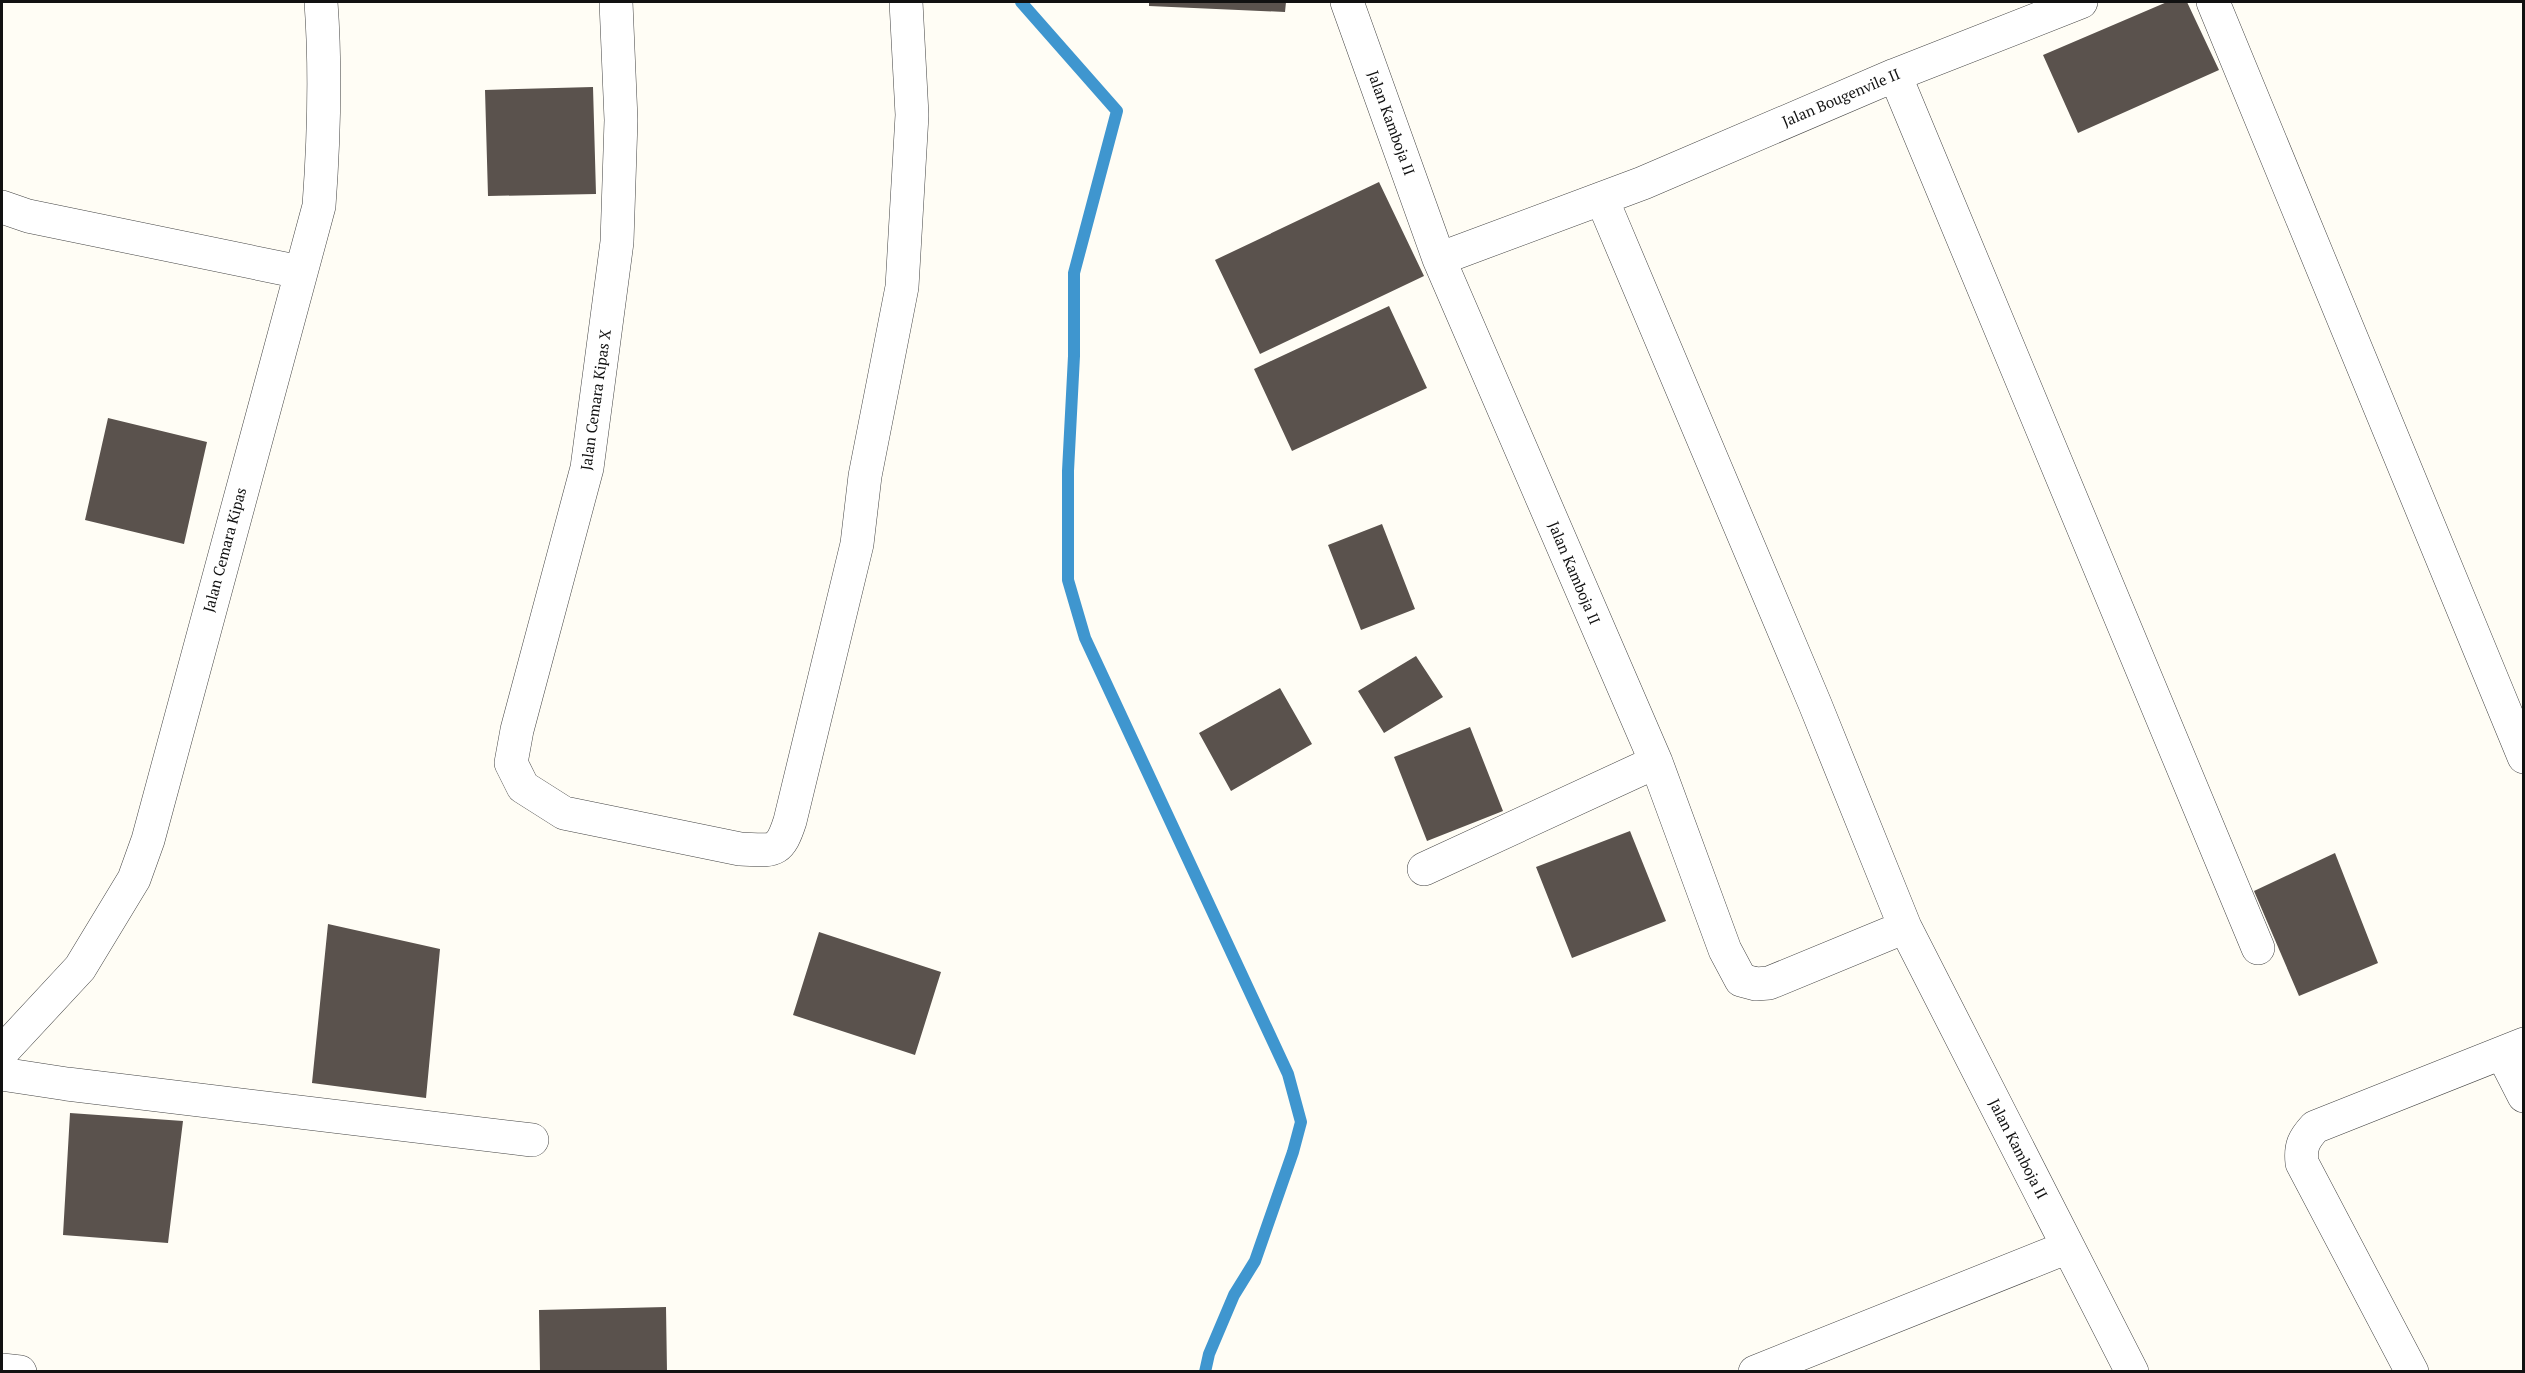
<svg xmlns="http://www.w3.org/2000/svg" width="2525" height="1373" viewBox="0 0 2525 1373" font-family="'PT Serif',serif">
<rect width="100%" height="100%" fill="#fffdf5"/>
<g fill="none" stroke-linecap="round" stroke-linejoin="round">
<path stroke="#3f96cf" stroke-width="12" d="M1021,2L1117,111L1074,273V356L1068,471V580L1085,638L1288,1074L1301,1122L1293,1152L1255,1261L1234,1295L1209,1354L1205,1372"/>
</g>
<path fill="#5a524d" d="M1149,2H1286L1285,12L1149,6Z
M2167,2H2187L2219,70L2078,133L2043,55Z
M593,87L596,194L488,196L485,90Z
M1379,182L1424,276L1260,354L1215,260Z
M1389,306L1427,388L1292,451L1254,369Z
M108,418L207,442L184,544L85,520Z
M1382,524L1415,609L1361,630L1328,545Z
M1416,656L1443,697L1384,733L1358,691Z
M1280,688L1312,744L1231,791L1199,733Z
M1470,727L1503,811L1427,841L1394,757Z
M1630,831L1666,921L1572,958L1536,867Z
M2335,853L2378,963L2299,996L2254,891Z
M328,924L440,949L426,1098L312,1083Z
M819,932L941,972L915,1055L793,1015Z
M70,1113L183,1121L168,1243L63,1235Z
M666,1307L667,1372H540L539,1310Z"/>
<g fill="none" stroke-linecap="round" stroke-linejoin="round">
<defs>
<path id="minor" d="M616,2L621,120L617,242L587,468L517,730L511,763L523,787L564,813L740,849C773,850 779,855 790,821L857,544L865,476L902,287L912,115L906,2
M1347,2L1439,259L1656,762L1725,950L1741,980L1756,984L1769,983L1905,927
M2213,2L2524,757
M1895,75L2258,948
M1602,199L1815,704L1905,927L2132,1372
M2,207L28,216L300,272
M1439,259L1643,183L1895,75L2081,2
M1424,869L1656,762
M2,1052L80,968L134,879L148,840L319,206C324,138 326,70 321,2
M2502,1053L2524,1096
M2,1074L67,1084L532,1140
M2,1370L20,1372
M1755,1372L2068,1247
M2412,1372L2302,1163C2300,1146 2304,1139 2315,1127L2524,1044"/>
</defs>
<use href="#minor" stroke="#444" stroke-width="34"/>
<use href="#minor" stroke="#fff" stroke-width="33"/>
</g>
<g text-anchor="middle" stroke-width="6" stroke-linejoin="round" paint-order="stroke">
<g font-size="15" fill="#111" stroke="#fff">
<text transform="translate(1841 98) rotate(-23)" y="5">Jalan Bougenvile II</text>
<text transform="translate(1391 123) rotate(70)" y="5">Jalan Kamboja II</text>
<text transform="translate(596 400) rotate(-82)" y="5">Jalan Cemara Kipas X</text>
<text transform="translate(225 550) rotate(-75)" y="5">Jalan Cemara Kipas</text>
<text transform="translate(1574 573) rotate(67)" y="5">Jalan Kamboja II</text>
<text transform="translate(2018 1149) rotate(63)" y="5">Jalan Kamboja II</text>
</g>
</g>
<rect width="2525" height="1373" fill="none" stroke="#111111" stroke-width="6"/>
</svg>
